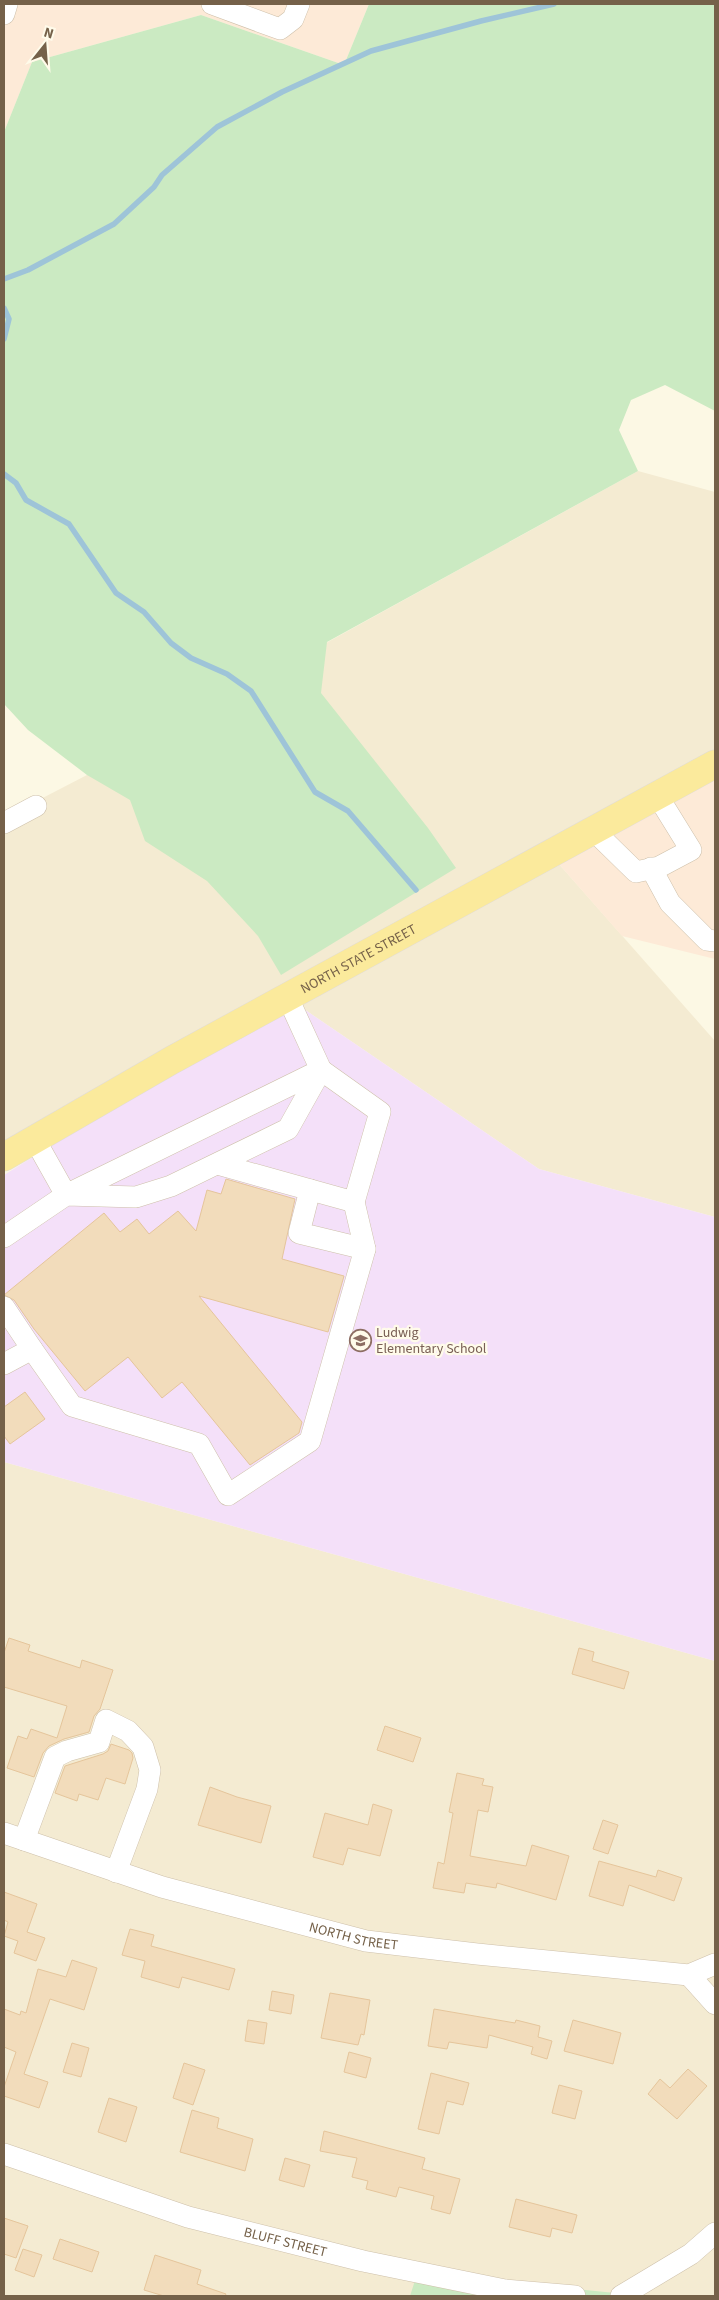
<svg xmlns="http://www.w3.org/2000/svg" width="719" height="2300" viewBox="0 0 719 2300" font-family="'Source Sans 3',sans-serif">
<rect width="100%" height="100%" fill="#fcf8e4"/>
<path fill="#f4ebd2" d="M638,471L715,492V750L55,1111L4,1144V818L87,775Z
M558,863L715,1041V1217L539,1169L298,1005Z
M4,1462L715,1661V2296H4Z"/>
<path fill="#fdead7" d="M4,4H369L344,65L201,15L32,62L4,132Z
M715,778V959L622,936L558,863Z"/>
<path fill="#f4e0f9" d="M298,1005L539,1169L715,1217V1661L4,1462V1175L173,1070Z"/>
<path fill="#cbeac2" d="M369,4H715V411L665,385L631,400L619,430L638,471L327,642L321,693L428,828L456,868L281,975L258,936L207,881L145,841L130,800L87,775L28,730L4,704V132L32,62L201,15L344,65Z
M421,2262L507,2282L615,2293L614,2296H410Z"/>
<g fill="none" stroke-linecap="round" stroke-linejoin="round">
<path stroke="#9ec4d8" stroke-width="5.5" d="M4,279L28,270L114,224L154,187L162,175L217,127L282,92L371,51L481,21L554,4
M4,308L9,319L4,339
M4,474L16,483L26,500L69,524L116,593L144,612L171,643L191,658L227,674L251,691L315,792L348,811L416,890"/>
</g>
<path fill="#f2dcbb" stroke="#e5c59b" d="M226,1179L295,1199L282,1259L344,1276L328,1332L199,1296L302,1422L299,1433L250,1465L182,1382L162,1398L128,1357L85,1391L34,1329L14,1300L4,1295L104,1213L120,1232L137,1219L149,1234L178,1211L196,1231L207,1190L221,1194Z
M25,1392L45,1419L10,1444L4,1436V1407Z
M9,1638L30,1645L28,1651L80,1668L82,1660L113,1670L100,1709L94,1716L89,1732L64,1739L49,1746L43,1753L34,1777L7,1768L18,1736L27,1739L31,1729L57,1738L67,1706L4,1687V1653Z
M579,1648L594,1652L592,1661L629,1672L624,1689L572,1674Z
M385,1726L421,1738L413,1762L377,1750Z
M111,1744L129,1750L132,1753L133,1758L125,1784L106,1778L98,1800L79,1794L77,1801L55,1793L65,1766L103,1754L108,1751Z
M457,1773L484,1779L482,1785L493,1787L488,1812L478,1810L470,1856L526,1866L532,1845L569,1856L556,1900L497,1883L496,1888L466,1883L464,1893L433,1888L438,1862L444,1864L453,1813L449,1812Z
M210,1787L237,1797L271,1806L261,1843L198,1825Z
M373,1804L392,1810L380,1856L348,1848L343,1865L313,1857L325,1813L368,1825Z
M603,1820L618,1825L608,1854L593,1849Z
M599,1861L656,1877L658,1870L682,1878L674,1901L629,1885L623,1906L589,1896Z
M4,1892L37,1904L27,1932L45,1938L36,1961L14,1953L18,1941L4,1936L8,1922L4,1920Z
M130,1929L154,1935L151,1946L235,1969L229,1990L182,1977L179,1988L141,1977L145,1961L122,1955Z
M72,1960L97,1968L84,2010L50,1999L24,2074L48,2082L39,2108L4,2096V2087L16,2052L4,2047V2009L20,2015L21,2011L26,2013L38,1969L66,1977Z
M272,1991L294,1995L291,2014L269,2010Z
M330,1993L370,2000L364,2035L361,2034L358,2045L321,2038Z
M434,2009L515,2023L516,2020L540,2026L538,2037L552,2041L547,2059L531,2054L533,2047L489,2035L487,2048L449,2042L447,2049L428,2046Z
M248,2020L267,2023L264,2044L245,2041Z
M573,2020L621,2033L613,2064L564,2051Z
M72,2043L89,2048L81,2077L63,2072Z
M349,2052L371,2058L366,2078L344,2072Z
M184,2063L205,2070L193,2105L173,2098Z
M688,2069L707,2086L677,2119L648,2094L660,2079L670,2088Z
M431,2073L469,2083L463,2105L447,2101L439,2134L418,2129Z
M559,2085L582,2091L575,2119L552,2113Z
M109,2098L137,2107L126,2142L98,2132Z
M192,2110L219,2118L217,2128L253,2139L245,2171L180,2152Z
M324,2131L425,2158L422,2169L460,2179L450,2214L431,2209L434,2196L399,2187L396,2197L366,2189L368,2181L352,2177L357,2158L320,2151Z
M285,2158L310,2165L304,2187L279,2180Z
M516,2199L577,2215L572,2233L552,2228L550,2237L509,2227Z
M4,2218L28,2226L16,2258L4,2254Z
M60,2239L99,2252L92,2272L53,2259Z
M23,2249L42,2255L34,2277L15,2270Z
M155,2255L201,2270L197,2284L226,2294L225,2296H164L144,2290Z"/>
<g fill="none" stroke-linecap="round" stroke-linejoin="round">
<defs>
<g id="minor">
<path d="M212,4L280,29L293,19L299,4"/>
<path d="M4,14L7,4"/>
<path d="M4,823L36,806"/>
<path d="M593,830L636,872L659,867L691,850L657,795"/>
<path d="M651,868L670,903L707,940L715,941"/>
<path d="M34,1138L66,1195L321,1070L287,996"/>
<path d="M310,1190L299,1233L365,1249"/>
<path d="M4,1237L66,1195L136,1197L171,1186L288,1129L321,1070L380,1112L354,1202L217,1164"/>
<path d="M4,1307L32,1349"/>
<path d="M4,1364L32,1349L72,1406L199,1444L228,1495L310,1441L365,1249L354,1202"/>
<path id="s1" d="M4,1833L162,1887L366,1941L477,1954L689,1975L715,1964"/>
<path d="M24,1840L55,1757L67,1751L99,1742L106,1720L128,1731L143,1747L150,1770L147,1789L116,1872"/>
<path d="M689,1975L715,2004"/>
<path id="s2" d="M4,2154L188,2217L363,2261L505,2290L575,2296"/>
<path d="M621,2296L691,2254L715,2233"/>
</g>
<g id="major">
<path id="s3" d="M4,1157L172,1060L715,764"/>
</g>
</defs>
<use href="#minor" stroke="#cec0aa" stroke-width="22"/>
<use href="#major" stroke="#e1dcd7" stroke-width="29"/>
<use href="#minor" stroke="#fff" stroke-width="21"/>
<use href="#major" stroke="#fbea9c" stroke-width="28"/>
</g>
<defs>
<symbol id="school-ring" viewBox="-11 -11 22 22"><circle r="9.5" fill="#fffbea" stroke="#8d6e63" stroke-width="1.5"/><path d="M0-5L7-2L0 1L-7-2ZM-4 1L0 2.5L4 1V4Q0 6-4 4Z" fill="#8d6e63"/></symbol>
</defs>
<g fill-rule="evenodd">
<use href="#school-ring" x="348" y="1328" width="25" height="25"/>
</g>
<g text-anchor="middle" stroke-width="4.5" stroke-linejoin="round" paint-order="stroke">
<g font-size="14" fill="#756149" stroke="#fffbea">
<text dy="5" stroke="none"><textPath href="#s3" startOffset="406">NORTH STATE STREET</textPath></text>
<text dy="5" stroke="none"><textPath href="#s1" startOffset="365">NORTH STREET</textPath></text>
<text dy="5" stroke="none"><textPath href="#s2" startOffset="295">BLUFF STREET</textPath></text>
</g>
<g font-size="14" fill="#785e54" stroke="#fffbea" text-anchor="start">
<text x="376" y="1337">Ludwig<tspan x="376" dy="16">Elementary School</tspan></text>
</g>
</g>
<rect width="719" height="2300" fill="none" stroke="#756149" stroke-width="10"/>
<g transform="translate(45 45) rotate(17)" stroke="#fffbea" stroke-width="4" paint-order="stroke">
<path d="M0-4L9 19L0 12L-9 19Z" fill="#756149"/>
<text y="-8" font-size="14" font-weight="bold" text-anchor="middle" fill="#756149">N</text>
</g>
</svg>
